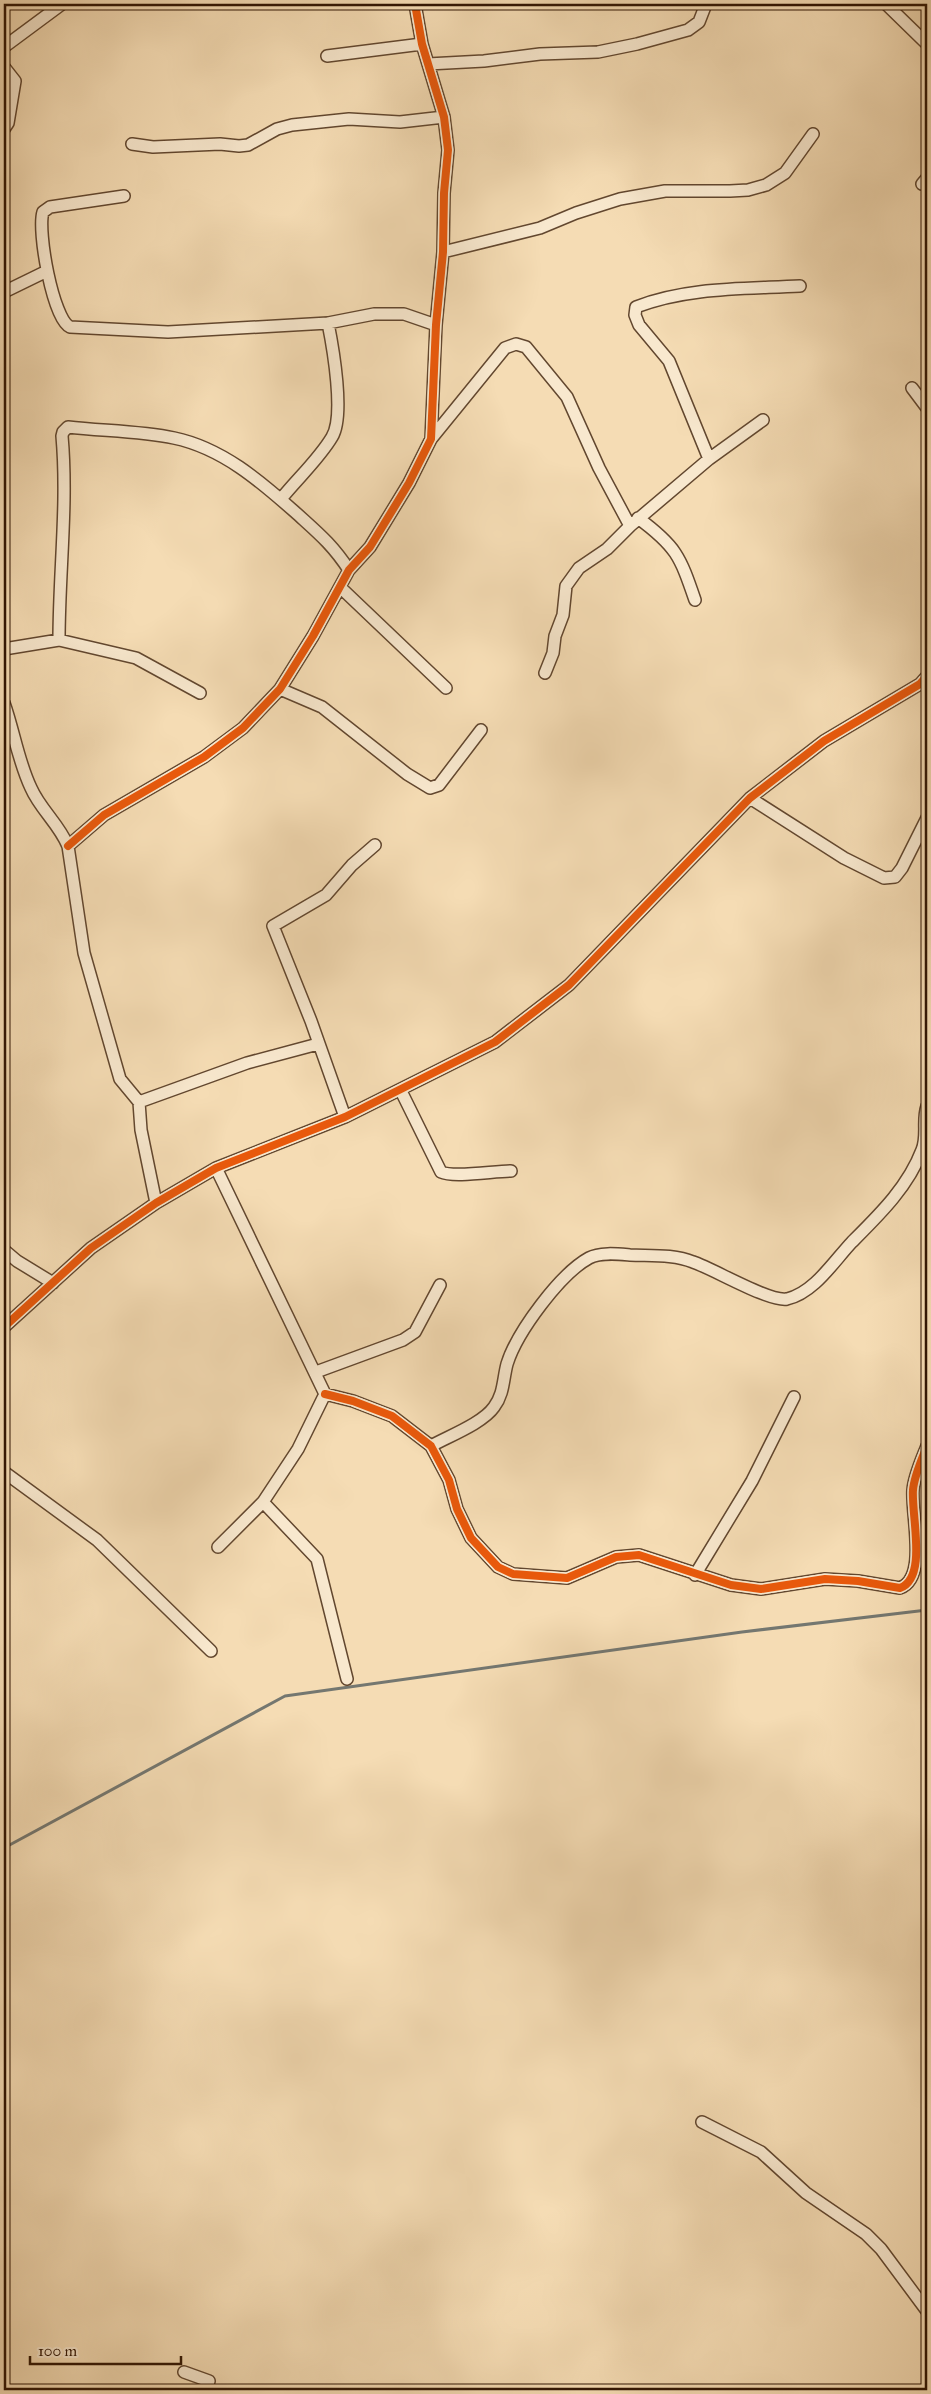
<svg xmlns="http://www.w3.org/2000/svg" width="931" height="2394" viewBox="0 0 931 2394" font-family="'IM FELL Great Primer',serif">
<rect width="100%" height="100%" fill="#f5dcb4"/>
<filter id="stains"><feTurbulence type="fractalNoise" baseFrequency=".004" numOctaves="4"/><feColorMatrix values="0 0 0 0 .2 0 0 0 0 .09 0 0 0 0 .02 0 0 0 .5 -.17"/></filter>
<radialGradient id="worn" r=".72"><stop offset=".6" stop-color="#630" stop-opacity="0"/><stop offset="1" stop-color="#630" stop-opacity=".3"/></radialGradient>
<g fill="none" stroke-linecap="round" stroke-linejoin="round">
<path stroke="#747770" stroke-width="3" d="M4,1848L285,1696L742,1632L927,1610"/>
<defs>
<path id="street" d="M886,4L927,44
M4,47L62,4
M327,56L422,44
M428,64L484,61L540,54L598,52L637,44L688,30L699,22L706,4
M4,67L15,81L8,123L4,129
M132,144L153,147L220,144L239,146L248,145L277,129L292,125L349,119L400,122L444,117
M922,184L927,178
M124,196L50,207L43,212C37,231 53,319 70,327L168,332L328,323L374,314H404L436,325
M443,252L540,228L576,213L620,199L665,191H730L748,190L766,185L785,173L813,134
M4,292L47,271
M912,388L927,408
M431,439L505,348L516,344L526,347L567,397L599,468L630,526L709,459L763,420
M709,459L669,361L639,325L635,315L636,307C687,287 745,289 800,286
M281,499C297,479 319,459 332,437C345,416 333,348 328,323
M638,518C676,546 680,556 695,600
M340,587L446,688
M59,640C59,572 68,504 62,436L63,432L68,427C102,431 140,431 174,438C222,448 260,481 295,512C318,533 332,544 349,570
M4,649L59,640L136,658L200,693
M545,673L553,653L555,636L563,615L566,586L579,568L607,549L630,526
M280,689L322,707L407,774L430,788L439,785L481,730
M4,703C14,731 18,761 31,788C40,809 59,824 68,846L84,953L120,1079L139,1102L141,1130L156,1203
M750,798L844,858L884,878L895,877L902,868L927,818
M68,846L104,815L204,757L243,728L280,689L313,636L349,570L370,547L409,483L431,439L436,325L443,252L444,193L448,150L444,117L422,44L415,4
M401,1091L441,1172C454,1178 494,1171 511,1171
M139,1102L247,1063L318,1044
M345,1117L311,1021L273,926L326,895L352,865L375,845
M216,1168L325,1394L298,1449L263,1502L218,1547
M4,1250L17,1261L53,1283
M4,1327L91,1248L156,1203L216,1168L345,1117L495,1042L569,985L750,798L824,741L920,684L927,676
M316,1372L403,1340L415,1332L440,1285
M325,1394L353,1401L392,1416L431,1446L449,1480L457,1509L471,1538L498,1567L513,1574L567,1578L616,1557L639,1555L731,1585L761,1589L825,1579L858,1581L900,1588C928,1578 911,1515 913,1490C914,1476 922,1459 927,1446
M431,1446C449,1436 483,1423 494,1407C504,1394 503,1379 507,1364C517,1332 560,1274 589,1258C600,1252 618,1254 630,1255C650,1256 674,1254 693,1262C714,1269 769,1302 787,1299C814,1293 834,1261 852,1242C879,1215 908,1187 922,1150C928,1136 922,1120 927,1106
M4,1472L97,1540L211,1651
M263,1502L317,1559L347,1679
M695,1575L752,1481L794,1397
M702,2122L761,2152L806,2193L866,2234L881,2249L927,2311
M184,2372L209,2381L206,2390"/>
</defs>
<use href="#street" stroke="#62472f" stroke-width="14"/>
<use href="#street" stroke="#f8e8ce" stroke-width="11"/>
<defs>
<path id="cycleway" d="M68,846L104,815L204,757L243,728L280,689L313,636L349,570L370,547L409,483L431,439L436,325L443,252L444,193L448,150L444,117L422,44L415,4
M4,1327L91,1248L156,1203L216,1168L345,1117L495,1042L569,985L750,798L824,741L920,684L927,676
M325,1394L353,1401L392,1416L431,1446L449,1480L457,1509L471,1538L498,1567L513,1574L567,1578L616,1557L639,1555L731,1585L761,1589L825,1579L858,1581L900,1588C928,1578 911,1515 913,1490C914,1476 922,1459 927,1446"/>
</defs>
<use href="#cycleway" stroke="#f8e8ce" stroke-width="11"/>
<use href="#cycleway" stroke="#e8590c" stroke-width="8"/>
</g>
<rect width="931" height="2394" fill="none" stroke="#f5dcb4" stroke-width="20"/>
<rect x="5" y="5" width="921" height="2384" fill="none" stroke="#311503" stroke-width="2.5"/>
<rect x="10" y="10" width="911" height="2374" fill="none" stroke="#311503"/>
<path d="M30 2356v8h151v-8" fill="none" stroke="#311503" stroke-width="2.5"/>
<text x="38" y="2356" font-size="15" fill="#311503" stroke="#f8e8ce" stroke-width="4" paint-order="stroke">100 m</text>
<rect width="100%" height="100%" filter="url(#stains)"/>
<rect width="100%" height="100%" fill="url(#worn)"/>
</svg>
